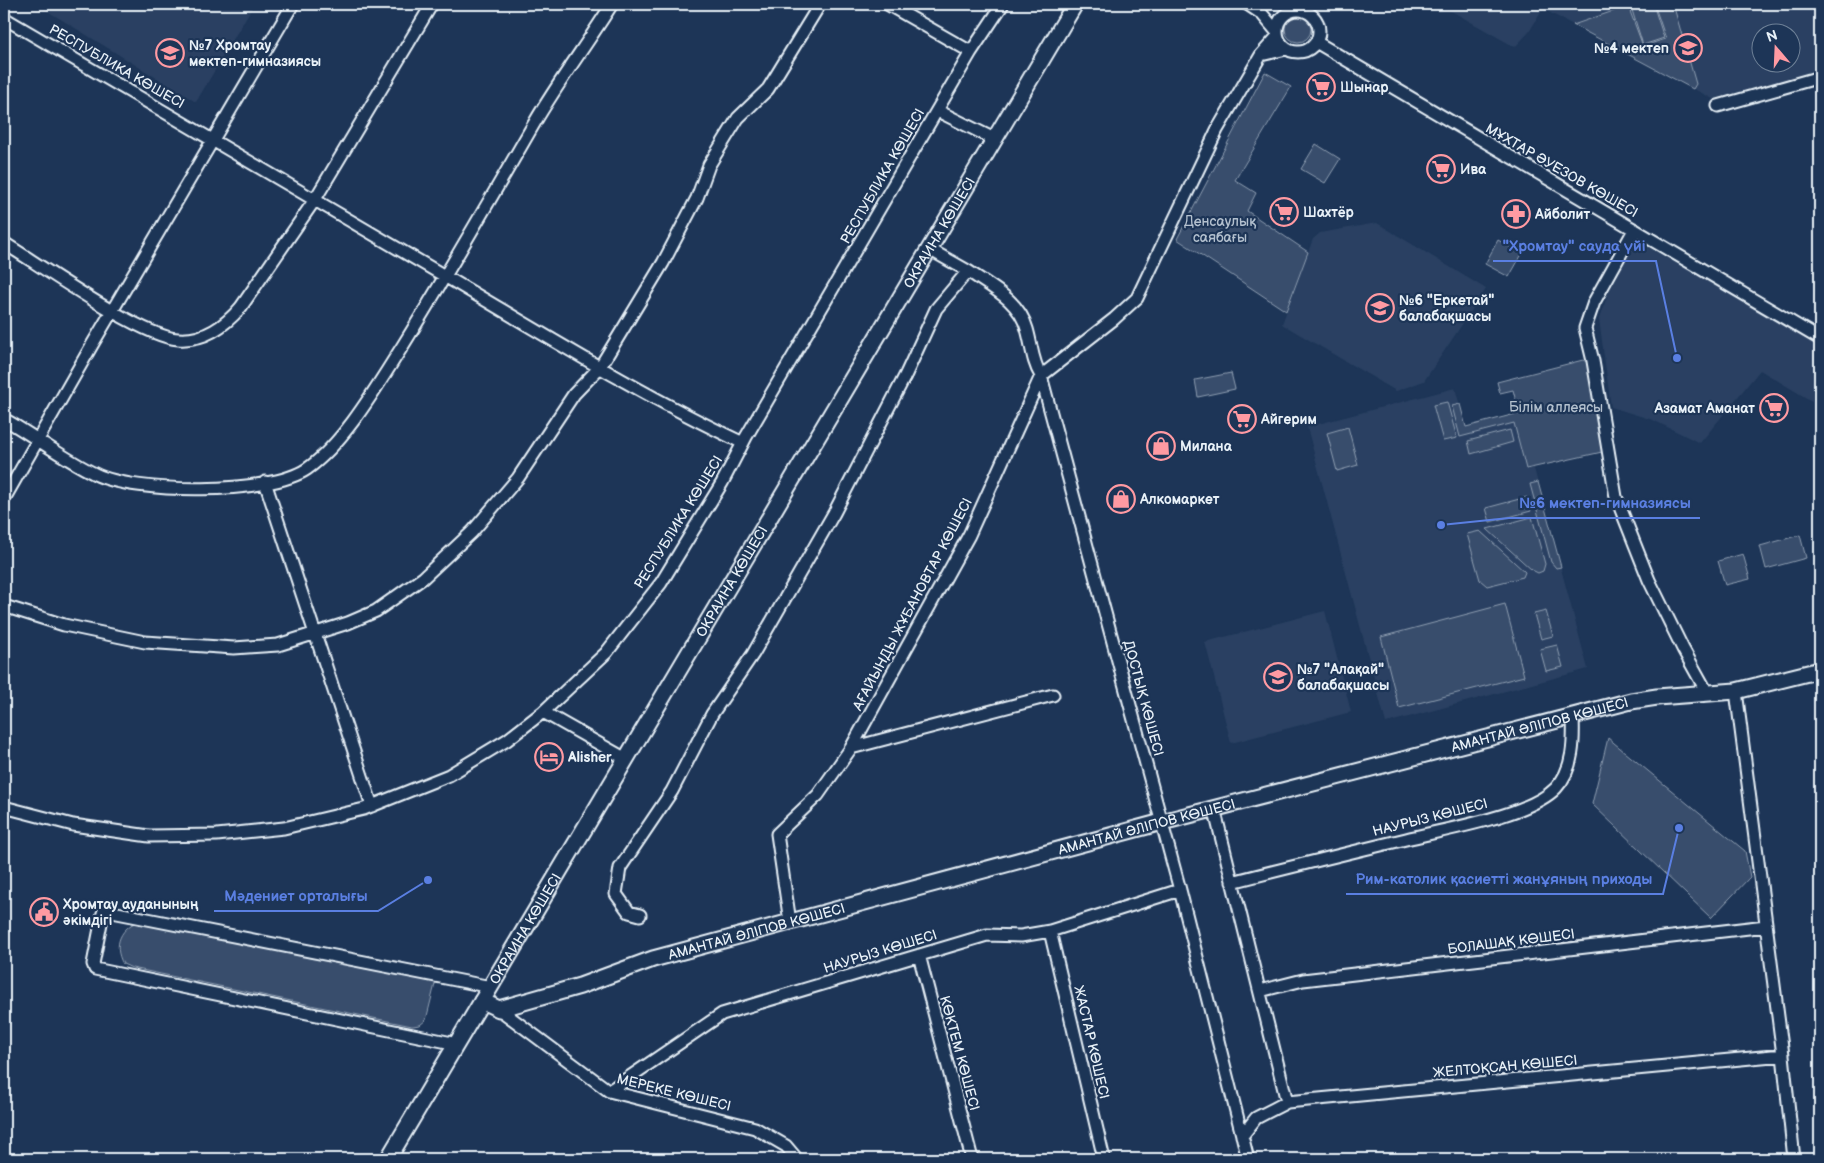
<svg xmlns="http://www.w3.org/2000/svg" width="1824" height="1163" viewBox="0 0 1824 1163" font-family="'Balsamiq Sans',sans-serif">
<rect width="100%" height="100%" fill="#1d3557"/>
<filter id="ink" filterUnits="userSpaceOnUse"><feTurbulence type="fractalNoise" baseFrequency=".02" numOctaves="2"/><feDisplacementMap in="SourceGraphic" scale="10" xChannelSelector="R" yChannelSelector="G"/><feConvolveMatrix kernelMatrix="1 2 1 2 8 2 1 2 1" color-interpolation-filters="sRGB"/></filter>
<g filter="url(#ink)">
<path fill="#2a4162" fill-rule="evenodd" d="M36,4H254L196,102Z
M1439,4H1820V69L1713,99L1543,9L1529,32L1515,47ZM1762,32H1792V62H1762Z
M1377,223L1486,289L1424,381L1396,391L1282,324L1313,239L1320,233Z
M1636,240L1820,346V406L1760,370L1700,443L1653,420L1611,407L1599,319L1608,294Z
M1455,388L1466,427L1519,413L1588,669L1386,723L1307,427Z
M1325,611L1351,712L1231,743L1205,642Z"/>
<path fill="#374d6c" stroke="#909fb2" d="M1641,4H1653L1664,38L1643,45L1631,7Z
M1654,4H1673L1696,84L1693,89L1573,25L1628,6L1643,46L1666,39Z
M1285 29a13 13 0 1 1 26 0a13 13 0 1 1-26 0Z
M1265,72L1291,87L1235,180L1256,193L1247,211L1308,252L1286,311L1177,239Z
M1316,144L1340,159L1325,183L1301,169Z
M1498,240L1522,254L1509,277L1485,264Z
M1583,360L1587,362L1602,452L1526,469L1514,423L1460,437L1452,406L1460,404L1466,427L1519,413L1513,390L1500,393L1497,382Z
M1231,373L1235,389L1198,397L1195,380Z
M1447,402L1457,438L1443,441L1433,405Z
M1348,427L1358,465L1337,471L1327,433Z
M1510,430L1513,442L1471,454L1468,441Z
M1538,482L1561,567L1556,568L1551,562L1530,484Z
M1527,497L1531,511L1490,522L1486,508Z
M1532,517L1545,564L1543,571L1538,573L1532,570L1487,529Z
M1480,531L1525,572L1523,577L1487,586L1480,580L1467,534Z
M1800,535L1806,558L1766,569L1760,546Z
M1743,554L1750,579L1725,585L1718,561Z
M1505,604L1524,676L1399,708L1381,637Z
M1546,611L1553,636L1541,639L1534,614Z
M1557,645L1563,667L1546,671L1540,649Z
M1608,738L1745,851L1750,877L1711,918L1592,804Z
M141,920L436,980L426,1020L420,1025L412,1026L132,968L123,964C112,944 121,927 141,920Z"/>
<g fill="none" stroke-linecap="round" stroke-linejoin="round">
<defs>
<path id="minor" d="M887,4L971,52
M1247,4L1262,14L1277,32
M1277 31a21 21 0 1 1 42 0a21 21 0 1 1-42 0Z
M4,18C153,104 300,192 448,278C545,335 641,395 743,443
M1277,37L1261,55L1286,49
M1316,42L1820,339
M1718,106L1820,77
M938,111L994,139
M1634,230L1594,302L1585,328L1593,361L1616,497L1649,580L1683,649L1708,694
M4,243C40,265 141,337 178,339C204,341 225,326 241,307L314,201L432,4
M968,271C991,287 1019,300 1027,329C1032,346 1032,361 1041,376L1180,890L1248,1159
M4,419C34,436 64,459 95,474C135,494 269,495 307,469C345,442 377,386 402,347C448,273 491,198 535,122C559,81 587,44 612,4
M265,482L372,806
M4,499L92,345L293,4
M4,606L64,625L145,642L234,648L278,645L348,623L376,611L423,578L472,532L518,478L574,394L600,367L663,263L697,198L709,165L738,118L768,89L820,4
M1736,691L1783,1055L1794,1159
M543,712L626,759
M851,748L1053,695
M4,807L73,825L149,836L217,835L284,828L364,809L449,775L507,740L543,712L606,653L661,583L722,483L746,437L971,52L1003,4
M1214,808L1287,1102
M1232,882C1290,867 1348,853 1406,839C1446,829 1529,816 1556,788C1574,769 1574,740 1573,716
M640,915L629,912L616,894L620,868L672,791L712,714L753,654L834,513L906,374L936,309L968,271L929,249
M790,922L777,834L818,795L851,748L969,535L1041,376L1114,319L1137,298L1217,130L1261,55
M1050,931L1104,1159
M919,955L972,1159
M1260,991L1303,980L1766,926
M499,1009L609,1091L755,1128L786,1146L797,1159
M457,1044L95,969L93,964L103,913L107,911L491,987
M609,1091L722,1014L987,935L1021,936L1050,931L1180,890
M1242,1136L1256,1118L1287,1102L1783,1055"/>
<g id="major">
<path id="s1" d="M482,1001L499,1009L580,986L653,959L1162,822L1631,701L1657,697L1736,691L1820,670"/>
<path id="s2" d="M388,1159L1075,4"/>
</g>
</defs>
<use href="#minor" stroke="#e8f1f8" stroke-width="15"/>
<use href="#major" stroke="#e8f1f8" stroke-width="19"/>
<use href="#minor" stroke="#1d3557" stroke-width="11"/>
<use href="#major" stroke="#1d3557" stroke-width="15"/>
</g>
</g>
<defs>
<symbol id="school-ring" viewBox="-11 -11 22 22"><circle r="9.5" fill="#1d3557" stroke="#ff9aa2" stroke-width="1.5"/><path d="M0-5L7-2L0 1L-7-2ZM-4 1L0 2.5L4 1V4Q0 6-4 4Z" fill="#ff9aa2"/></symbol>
<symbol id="supermarket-ring" viewBox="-11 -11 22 22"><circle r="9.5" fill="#1d3557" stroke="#ff9aa2" stroke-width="1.5"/><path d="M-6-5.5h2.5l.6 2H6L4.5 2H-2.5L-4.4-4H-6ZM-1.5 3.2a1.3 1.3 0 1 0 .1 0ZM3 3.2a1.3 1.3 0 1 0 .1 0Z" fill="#ff9aa2"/></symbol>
<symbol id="pharmacy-ring" viewBox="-11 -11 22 22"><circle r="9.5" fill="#1d3557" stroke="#ff9aa2" stroke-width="1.5"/><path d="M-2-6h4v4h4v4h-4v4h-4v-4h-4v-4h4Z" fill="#ff9aa2"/></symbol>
<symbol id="shop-ring" viewBox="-11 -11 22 22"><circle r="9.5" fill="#1d3557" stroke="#ff9aa2" stroke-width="1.5"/><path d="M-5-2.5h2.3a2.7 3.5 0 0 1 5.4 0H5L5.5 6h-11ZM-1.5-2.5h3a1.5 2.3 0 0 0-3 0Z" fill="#ff9aa2"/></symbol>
<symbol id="hotel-ring" viewBox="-11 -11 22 22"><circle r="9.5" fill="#1d3557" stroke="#ff9aa2" stroke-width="1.5"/><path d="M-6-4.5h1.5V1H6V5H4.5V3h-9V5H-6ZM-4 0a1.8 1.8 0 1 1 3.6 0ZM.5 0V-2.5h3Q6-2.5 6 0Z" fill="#ff9aa2"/></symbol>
<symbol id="civic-ring" viewBox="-11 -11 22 22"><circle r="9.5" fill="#1d3557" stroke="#ff9aa2" stroke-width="1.5"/><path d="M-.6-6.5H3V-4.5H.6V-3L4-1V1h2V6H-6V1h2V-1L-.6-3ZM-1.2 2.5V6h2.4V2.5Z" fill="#ff9aa2"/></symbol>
</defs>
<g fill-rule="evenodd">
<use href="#school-ring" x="1672" y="32" width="32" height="32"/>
<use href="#school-ring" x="154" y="37" width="32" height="32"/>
<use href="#supermarket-ring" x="1305" y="71" width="32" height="32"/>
<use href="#supermarket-ring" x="1425" y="153" width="32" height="32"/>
<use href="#supermarket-ring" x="1268" y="196" width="32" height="32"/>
<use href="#pharmacy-ring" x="1500" y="198" width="32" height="32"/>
<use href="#school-ring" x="1364" y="292" width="32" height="32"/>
<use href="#supermarket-ring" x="1758" y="392" width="32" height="32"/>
<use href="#supermarket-ring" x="1226" y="403" width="32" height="32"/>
<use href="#shop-ring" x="1145" y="430" width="32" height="32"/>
<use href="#shop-ring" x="1105" y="483" width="32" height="32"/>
<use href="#school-ring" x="1262" y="661" width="32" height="32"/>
<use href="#hotel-ring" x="533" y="741" width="32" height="32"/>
<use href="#civic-ring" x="28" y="896" width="32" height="32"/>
</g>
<g text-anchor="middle" stroke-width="4.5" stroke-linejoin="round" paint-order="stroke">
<g font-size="14" font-weight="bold" fill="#e8f1f8" stroke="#1d3557" text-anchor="start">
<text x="189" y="50">№7 Хромтау<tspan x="189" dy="16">мектеп-гимназиясы</tspan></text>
<text x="1669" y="53" text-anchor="end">№4 мектеп</text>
<text x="1340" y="92">Шынар</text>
<text x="1460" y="174">Ива</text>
<text x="1303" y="217">Шахтёр</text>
<text x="1535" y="219">Айболит</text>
<text x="1399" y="305">№6 "Еркетай"<tspan x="1399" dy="16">балабақшасы</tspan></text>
<text x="1755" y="413" text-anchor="end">Азамат Аманат</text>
<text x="1261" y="424">Айгерим</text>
<text x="1180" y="451">Милана</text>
<text x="1140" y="504">Алкомаркет</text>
<text x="1297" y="674">№7 "Алақай"<tspan x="1297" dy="16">балабақшасы</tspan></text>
<text x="568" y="762">Alisher</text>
<text x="63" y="909">Хромтау ауданының<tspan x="63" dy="16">әкімдігі</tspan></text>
</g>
<g font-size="14" fill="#e8f1f8" stroke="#1d3557">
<text transform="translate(117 66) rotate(30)" y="5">РЕСПУБЛИКА КӨШЕСІ</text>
<text transform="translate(1562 170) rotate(30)" y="5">МҰХТАР ӘУЕЗОВ КӨШЕСІ</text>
<text transform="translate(882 176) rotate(-60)" y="5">РЕСПУБЛИКА КӨШЕСІ</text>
<text dy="5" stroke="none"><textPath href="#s2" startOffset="1078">ОКРАИНА КӨШЕСІ</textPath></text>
<text transform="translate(678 522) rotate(-58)" y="5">РЕСПУБЛИКА КӨШЕСІ</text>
<text dy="5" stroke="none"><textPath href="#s2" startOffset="672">ОКРАИНА КӨШЕСІ</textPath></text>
<text transform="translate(912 604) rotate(-62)" y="5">АҒАЙЫНДЫ ЖҰБАНОВТАР КӨШЕСІ</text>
<text transform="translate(1144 698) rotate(75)" y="5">ДОСТЫҚ КӨШЕСІ</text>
<text dy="5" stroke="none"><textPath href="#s1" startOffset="1098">АМАНТАЙ ӘЛІПОВ КӨШЕСІ</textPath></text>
<text transform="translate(1430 817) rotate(-14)" y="5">НАУРЫЗ КӨШЕСІ</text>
<text dy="5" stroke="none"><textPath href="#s1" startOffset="692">АМАНТАЙ ӘЛІПОВ КӨШЕСІ</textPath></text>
<text dy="5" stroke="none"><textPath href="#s2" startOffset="268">ОКРАИНА КӨШЕСІ</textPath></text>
<text dy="5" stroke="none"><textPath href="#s1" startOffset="288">АМАНТАЙ ӘЛІПОВ КӨШЕСІ</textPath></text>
<text transform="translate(1511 941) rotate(-7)" y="5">БОЛАШАҚ КӨШЕСІ</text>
<text transform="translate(880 951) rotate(-17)" y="5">НАУРЫЗ КӨШЕСІ</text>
<text transform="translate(1092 1042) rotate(77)" y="5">ЖАСТАР КӨШЕСІ</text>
<text transform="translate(960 1053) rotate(75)" y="5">КӨКТЕМ КӨШЕСІ</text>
<text transform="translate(1505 1066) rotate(-5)" y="5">ЖЕЛТОҚСАН КӨШЕСІ</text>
<text transform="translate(674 1092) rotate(14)" y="5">МЕРЕКЕ КӨШЕСІ</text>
</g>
<g font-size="14" fill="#b3c0ce" stroke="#1d3557">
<text x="1220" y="226">Денсаулық<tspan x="1220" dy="16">саябағы</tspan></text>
<text x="1556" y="412">Білім аллеясы</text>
</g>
</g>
<path fill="none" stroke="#5a7fe2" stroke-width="2" d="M1677 358L1656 261H1493M1441 525L1509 518H1700M1679 828L1663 894H1346M428 880L378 911H214"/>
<g fill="#5a7fe2" stroke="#1d3557" stroke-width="2">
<circle cx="1677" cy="358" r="5"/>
<circle cx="1441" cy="525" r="5"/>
<circle cx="1679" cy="828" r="5"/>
<circle cx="428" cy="880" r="5"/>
</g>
<g font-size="15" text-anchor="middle" font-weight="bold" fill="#5a7fe2" stroke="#1d3557" stroke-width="4.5" stroke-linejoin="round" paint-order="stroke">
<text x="1574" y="251">"Хромтау" сауда үйі</text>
<text x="1605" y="508">№6 мектеп-гимназиясы</text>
<text x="1504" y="884">Рим-католик қасиетті жанұяның приходы</text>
<text x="296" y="901">Мәдениет орталығы</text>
</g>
<rect width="1824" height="1163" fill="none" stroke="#1d3557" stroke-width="20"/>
<rect x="10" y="10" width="1804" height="1143" fill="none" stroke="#e8f1f8" stroke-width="2" filter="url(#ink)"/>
<g transform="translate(1776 48) rotate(341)"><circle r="24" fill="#1d3557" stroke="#6e8097"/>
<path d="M0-4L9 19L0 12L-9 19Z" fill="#ff9aa2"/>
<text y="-8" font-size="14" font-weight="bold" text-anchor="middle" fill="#e8f1f8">N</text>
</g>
</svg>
